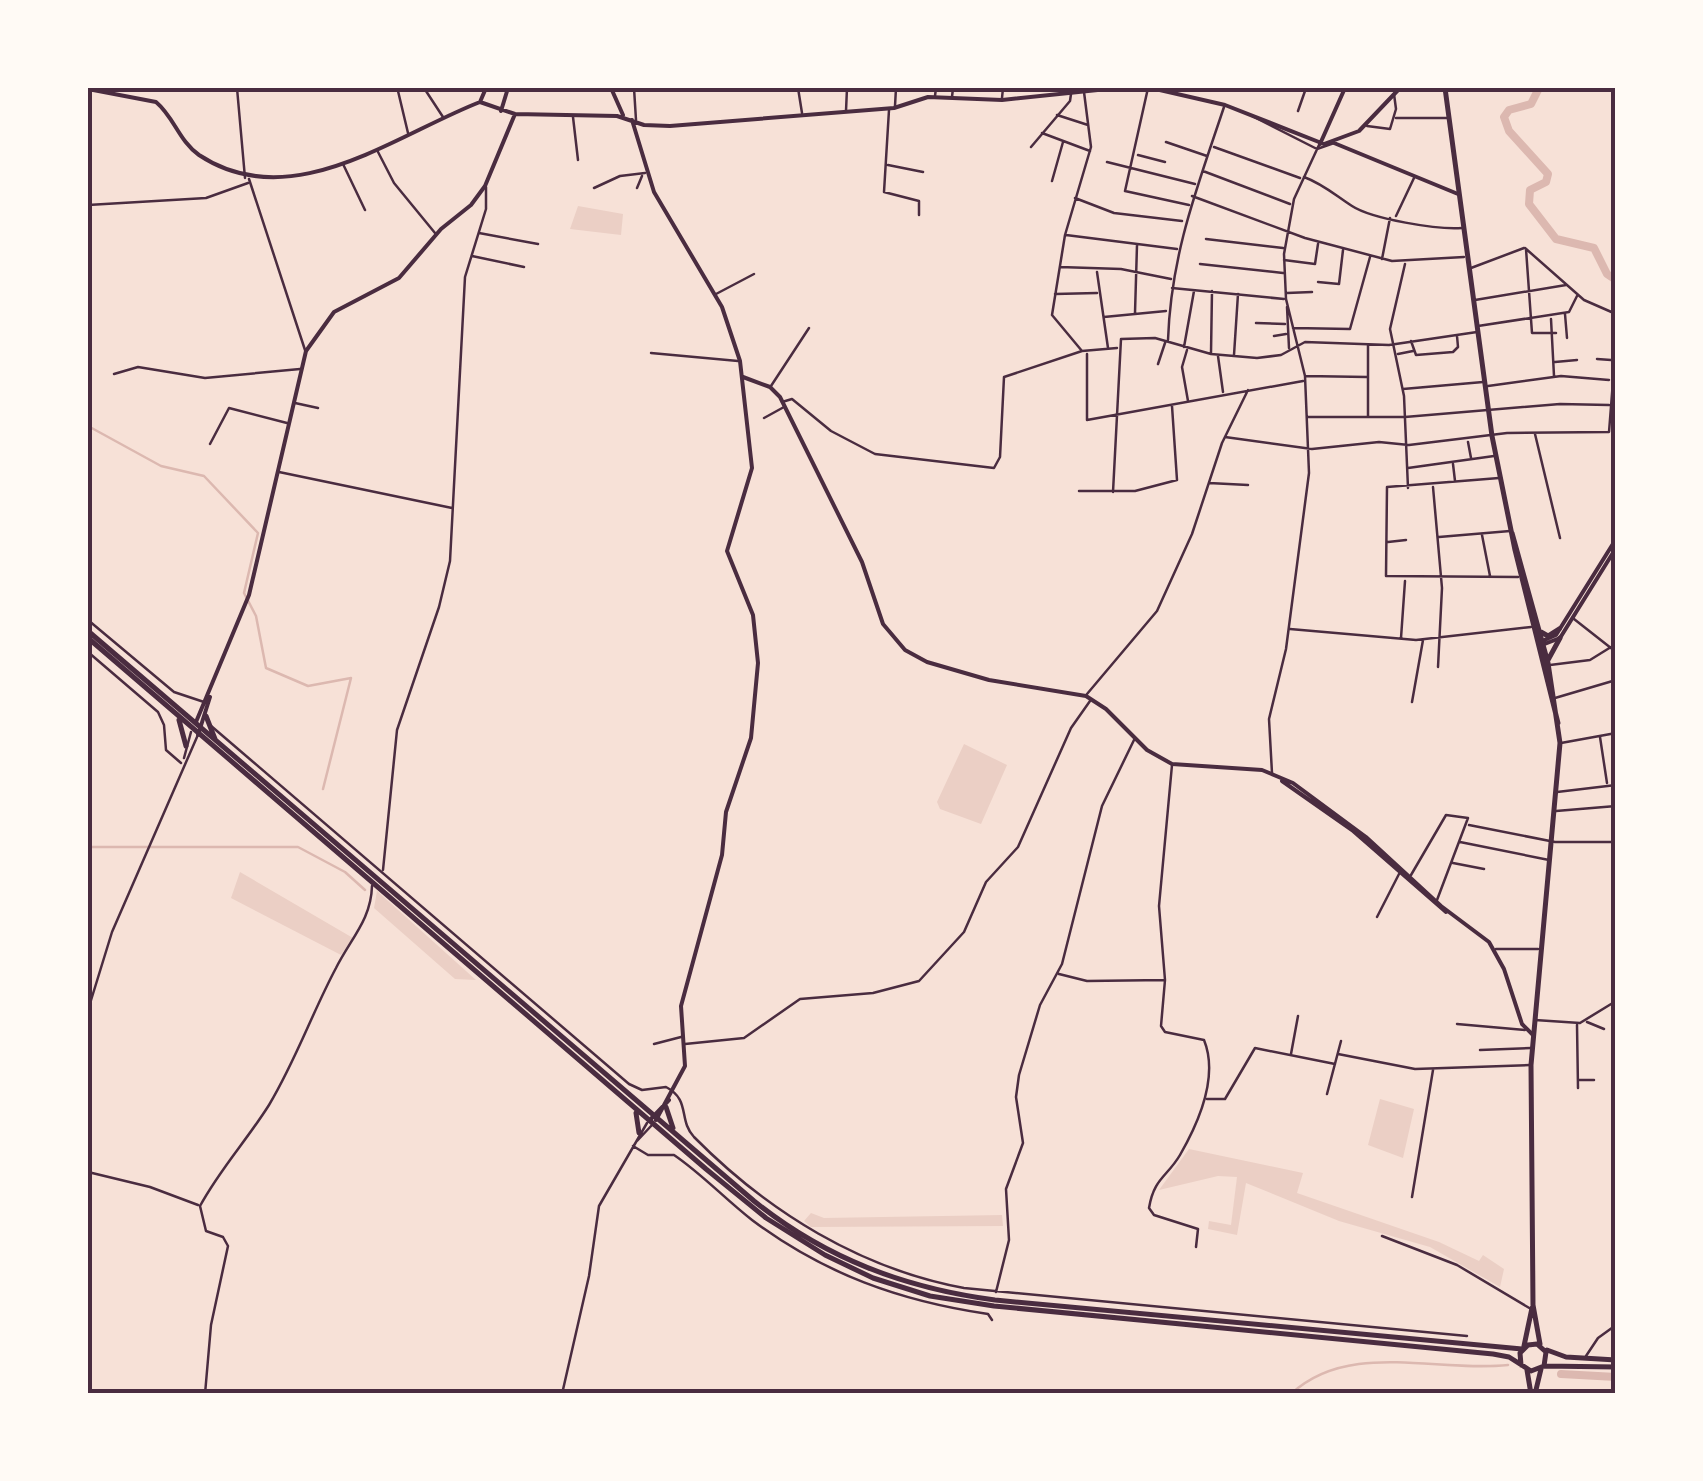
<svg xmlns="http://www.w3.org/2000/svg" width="1703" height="1481" viewBox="0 0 1703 1481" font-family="'Open Sans',sans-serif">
<rect width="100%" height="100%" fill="#f7e1d7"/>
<path fill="#ebcfc5" d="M578,206L623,214L621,235L570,229Z
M964,744L1007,765L981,824L940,809L937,802Z
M240,872L353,938L341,955L231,898Z
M377,891L476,980L455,979L374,908Z
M1380,1099L1414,1109L1403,1158L1368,1145Z
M1189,1149L1303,1173L1297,1193L1439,1242L1479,1261L1483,1255L1504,1269L1500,1287L1430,1247L1339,1221L1246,1183L1237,1235L1208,1229L1209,1221L1231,1225L1237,1177L1218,1176L1159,1190Z
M811,1213L824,1218L1002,1215L1003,1226L811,1227L804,1221Z"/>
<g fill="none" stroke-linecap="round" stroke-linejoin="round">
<path stroke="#dcb8b0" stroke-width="2.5" d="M88,426L161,466L204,476L258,533L244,593L256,616L266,668L308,686L351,678L323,789
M88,847H298L345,872L365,890
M1291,1394C1349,1340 1437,1373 1508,1365"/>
<path stroke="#dcb8b0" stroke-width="8" d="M1539,88L1531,104L1509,110L1504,117L1509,131L1548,174L1546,182L1530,190L1529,204L1556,239L1594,248L1607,274L1616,280
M1561,1374L1616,1377"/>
<path stroke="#4a2c40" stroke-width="2.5" d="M237,88L245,178
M424,88L443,117
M634,88L636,120
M798,88L802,113
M1148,88L1125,191L1189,205
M1263,88H1277
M1289,88H1318
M398,91L408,133
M1084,92L1091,147L1065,235L1052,315L1082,351L1117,348
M935,96L936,88
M952,97L953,88
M1002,98L1003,88
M895,106L896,88
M889,110L884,192L919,201V215
M846,111L847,88
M1298,111L1305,91
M1057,115L1088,125
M1252,116L1317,149L1334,143
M573,117L578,160
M1396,118H1448
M1367,126L1390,129L1396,109L1394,94
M1042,133L1090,151
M1166,142L1207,156
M1031,147L1070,101L1071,94
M1214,147L1300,178
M377,150L394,183L435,233
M1138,155L1165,162
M1107,162L1195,184
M343,164L365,210
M888,165L923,172
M1203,171L1290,204
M1304,177C1323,184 1335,195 1352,206C1372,219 1438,230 1462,228
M249,179L305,350
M1052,181L1063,142
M594,188L620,176L645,173
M637,188L642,176
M1192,196L1305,238L1392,261L1464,257
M1075,198L1114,213L1182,221
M88,205L206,198L248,183
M1396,216L1414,178
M479,233L538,244
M1066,235L1177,249
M1206,239L1283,248
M1525,248L1584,300L1616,314
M1526,249L1532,333H1556
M472,256L524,267
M1382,259L1390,218
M1284,260L1315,264L1318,244
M1200,264L1283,273
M1405,264L1390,329L1404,396L1408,488
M1060,267L1121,269L1171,279
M1471,268L1524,248
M1097,272L1108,348
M1318,282L1339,284L1343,250
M1172,288L1284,299
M1287,293L1312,292
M716,294L754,274
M1055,294L1097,293
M1475,300L1566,285
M1287,307L1289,348
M1135,313L1137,245
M1565,314L1567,338
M1104,317L1166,311
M1551,319L1554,376
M1256,323L1285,324
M1478,326L1569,312L1577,296
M1293,328L1350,329L1370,257
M1274,336L1286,334
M1168,340C1171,254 1197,188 1224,107
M1411,341L1416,355L1453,352L1458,347L1457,336
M1184,347L1194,291
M1187,350L1182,367L1188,401
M651,353L738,361
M1211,353L1212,291
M1087,354V420L1303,381
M1398,354L1413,351
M1234,355L1238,294
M1218,356L1223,392
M1597,359L1611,360
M1555,362L1577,360
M1158,364L1165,343
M114,374L138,367L205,378L300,369
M1305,376L1367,377
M771,386L809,328
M1488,386L1561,376L1609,380
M1403,389L1483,382
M782,402L792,399L831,431L875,454L994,468L1000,457L1004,377L1082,351
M295,403L318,408
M1308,417H1405L1560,404L1609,405
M1368,417V345
M764,418L784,407
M1535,434L1560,538
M1225,437L1312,449L1379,442L1409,445L1507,433L1609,432L1616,343
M1468,442L1471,458
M210,444L229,408L287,423
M1453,464L1455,481
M1408,468L1494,456
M279,472L452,508
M1499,478L1387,487L1386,576L1518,577
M1209,483L1248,485
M1433,487L1442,588L1438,667
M1079,491H1135L1177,480L1172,406
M1113,492L1121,339L1155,338L1211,354L1257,358L1281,355L1305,342L1389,345L1477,332
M1482,535L1490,576
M1439,537L1510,531
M1388,542L1406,540
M1574,619L1616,652
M88,620L174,692L204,702
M1290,629L1416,640L1531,627
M1401,638L1405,581
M88,652L158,712L164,725L166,750L181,763
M1550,665L1590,660L1611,647
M1087,694L1157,611L1192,534L1222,443L1248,390
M1555,698L1616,680
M1412,702L1423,640
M210,725L629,1084L642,1090L666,1087C691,1100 678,1120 694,1137C768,1212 861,1269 964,1288L1467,1336
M1600,737L1607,783
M1561,743L1616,733
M184,758L191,732
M1172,765L1159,906L1165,980L1161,1026L1165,1032L1204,1040C1219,1077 1199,1122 1180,1155C1167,1177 1154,1178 1149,1208L1154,1215L1198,1229L1196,1247
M1272,773L1269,719L1286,649L1309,473L1305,376L1286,299L1284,254L1294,199L1319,145
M1557,792L1616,785
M1556,811L1616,806
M1469,825L1555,842H1616
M1460,842L1549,860
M1453,863L1484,869
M383,870L397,730L439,607L450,561L465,277L486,209V187
M1411,875L1446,815L1468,818L1437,900
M1377,917L1399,874
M1496,949H1538
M1059,974L1087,981L1165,980
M88,1010L112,932L197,737
M1535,1020L1580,1023L1616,1001
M1587,1022L1604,1029
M1457,1024L1525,1030
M1577,1025L1578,1088
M654,1044L681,1037
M685,1044L744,1038L800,999L873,993L919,981L964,932L986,882L1018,847L1071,728L1090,701
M1480,1050L1531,1048
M1291,1054L1298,1016
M1338,1054L1415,1069L1530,1065
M1579,1080H1594
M1327,1094L1341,1041
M1207,1099H1225L1255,1048L1335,1064
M637,1141L652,1125
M633,1146L648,1155H674C702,1174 725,1199 752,1220C824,1274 900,1301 988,1314L992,1320
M88,1172L150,1187L198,1205
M1412,1197L1433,1070
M1382,1236L1457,1265L1531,1309
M996,1292L1009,1240L1006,1189L1023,1143L1016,1097L1019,1075L1040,1005L1062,964L1102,806L1134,740
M1586,1356L1598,1338L1616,1325
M205,1394L211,1325L228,1246L223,1237L206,1231L200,1206C220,1169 247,1140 269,1105C296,1060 312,1013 336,968C351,938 371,920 372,886
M562,1394L589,1276L599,1206L647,1123"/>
<path stroke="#4a2c40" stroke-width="4" d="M611,88L623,115
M1151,88L1225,105L1324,144L1359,131L1400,88
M88,89L156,102C174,117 179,141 199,155C291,216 393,136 480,102
M480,102L515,114L617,116L644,125L670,126L894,108L928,97L1002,100L1117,88
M480,102L486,88
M501,111L508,88
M632,120L654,192L722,307L740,361L752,468L727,551L753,615L758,663L751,738L726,812L722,855L681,1006L685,1066L656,1120
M1334,143L1458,194
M1320,144L1345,88
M743,377L770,387L780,397L862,562L883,624L905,650L927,662L989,680L1086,696L1106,709L1147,750L1172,764L1262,770L1293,783L1366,837L1441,906L1489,942L1504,969L1522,1024L1534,1036
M196,722L249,595L306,351L334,312L399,278L441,229L471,205L485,186L515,114
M198,735L210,697
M1282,781L1352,830L1446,912
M649,1121L669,1100"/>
<path stroke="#4a2c40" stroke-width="4" d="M1542,641L1556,635L1616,539
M1542,645L1560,638L1616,548"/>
<path stroke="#4a2c40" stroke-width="5" d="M1445,88L1492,436L1515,550L1558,723
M1512,533L1548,663L1560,743L1531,1065L1533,1305L1540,1344
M88,631L754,1201C825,1258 904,1288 995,1300L1522,1349
M1541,632L1548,636L1559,629
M88,638L706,1169L766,1218L825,1255L873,1278L930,1296L994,1306L1493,1354L1509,1357L1531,1371L1544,1366L1546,1352L1537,1344L1528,1345L1520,1353L1521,1365
M1548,660L1560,638
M206,716L215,739
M179,720L186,746
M666,1107L673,1128
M636,1113L639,1133
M1524,1346L1532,1308
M1547,1350L1566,1357L1616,1360
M1544,1366L1616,1367
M1527,1370L1531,1394
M1535,1394L1541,1369"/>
</g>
<rect width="1703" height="1481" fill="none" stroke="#fffaf5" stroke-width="180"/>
<rect x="90" y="90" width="1523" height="1301" fill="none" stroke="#4a2c40" stroke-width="4"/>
</svg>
